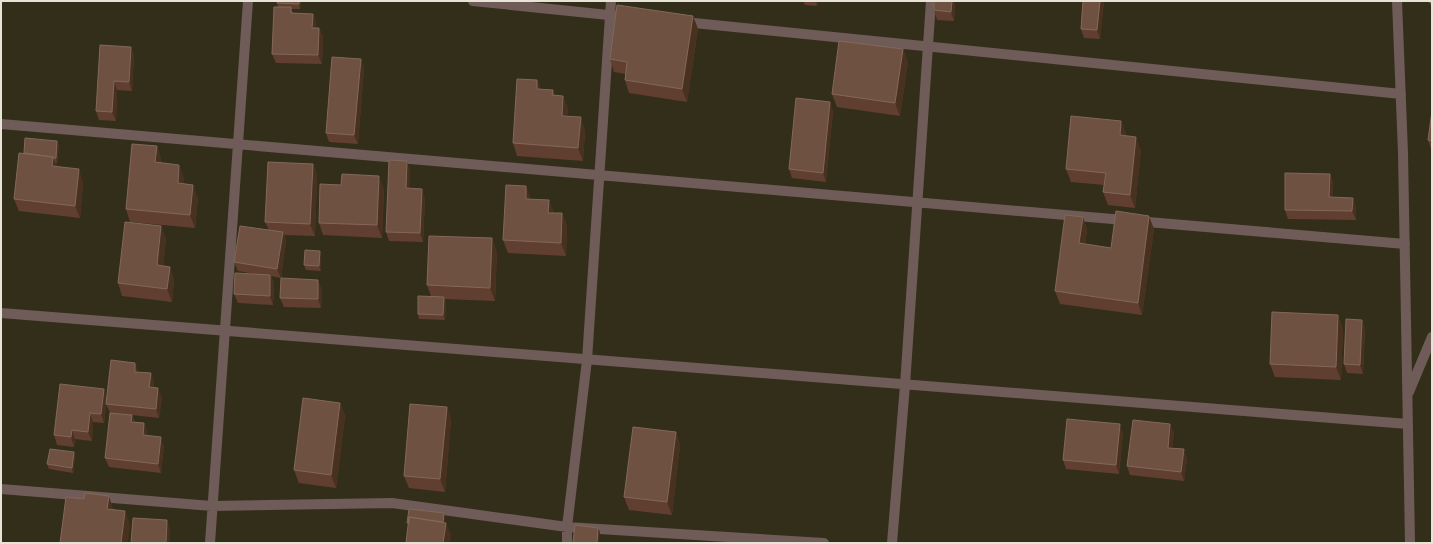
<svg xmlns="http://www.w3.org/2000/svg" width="1433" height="544" viewBox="0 0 1433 544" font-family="Rubik,sans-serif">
<rect width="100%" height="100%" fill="#332e1a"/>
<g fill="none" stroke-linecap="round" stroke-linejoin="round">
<path stroke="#6f5c58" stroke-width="10" d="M473,1L628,17
M1397,1L1403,153L1410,543
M684,22L1401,94
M1,124L1405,244
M1,313L1408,424
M1409,392L1432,337
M1,489L212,506L392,503L567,527L824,543
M210,543L248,1
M567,543V527L587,360L611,1
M892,543L905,385L931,1"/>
</g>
<path fill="#613f30" d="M277,1H301L300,9H291L293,13L313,14L316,23V28H319L323,37L322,64L276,63L272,54L278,7L277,3Z
M803,1H818L817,6L805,5Z
M955,1L954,21L937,20L934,10Z
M1083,1H1104L1100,39L1084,38L1081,29Z
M1432,1V10L1430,3Z
M693,16L698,29L687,102L629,93L625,80L626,74L614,72L610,59Z
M131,47L134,56L132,91L117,90L116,121L99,120L96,111Z
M903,49L908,62L900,116L837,107L832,94Z
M361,59L364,68L358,144L329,142L326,133Z
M537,80L541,90H553L555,96H563L568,109L567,116L585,130L583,161L517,156L513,143Z
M833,111L826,182L792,178L789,169Z
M1432,111V150L1431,149L1428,140Z
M1121,121L1126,134V136L1141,150L1135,208L1108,205L1103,192L1104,185L1071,182L1066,169Z
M57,141L59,146L57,163H55L57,166L83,182L80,218L19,211L14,199L24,153Z
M157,146L161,159V163L184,178L183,184L198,198L195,228L130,222L126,209Z
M313,164L317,176L315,236L284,235L286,241L281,278L271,276L274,284L273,305L238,303L234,294L261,275L238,271L234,262L269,230L265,222Z
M410,170L409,189L425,198L423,242L389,241L386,232Z
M1330,174L1333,183L1332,197L1356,207V220L1288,219L1285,210Z
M384,189L382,238L323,235L319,223Z
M531,199L554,212L553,213H562L567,226L566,256L508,253L503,240Z
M1083,217L1087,230L1085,244L1111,248L1154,229L1142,315L1060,304L1055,291Z
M161,226L166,239L163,266L170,267L174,280L172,302L122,296L118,283Z
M320,251L321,256V271L306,270L304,265Z
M497,251L495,301L444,299L446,302L445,320L419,319L418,314L431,296L427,285Z
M322,289L321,308L284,307L280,298Z
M1362,320L1365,329L1363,374L1347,373L1344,364Z
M1343,328L1341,380L1275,377L1270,364Z
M139,372L151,373L154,383L153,388L162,397L159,418L132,415L135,422L144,423L147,432V435L164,446L161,473L109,467L105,458L110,413L106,404Z
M104,389L107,399L104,423L93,422L92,441L75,439L74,447L57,445L54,435Z
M340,403L345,416L336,488L299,483L294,470Z
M447,407L451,420L445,492L409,488L404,476Z
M1170,424L1174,433L1172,448L1187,459L1184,481L1130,475L1127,466Z
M676,432L680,445L672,515L629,510L624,497Z
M1123,433L1119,474L1066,469L1063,460Z
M74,452L75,457L73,473L49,469L47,464Z"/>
<path fill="#49311f" d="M299,1H301L300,9L299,4Z
M815,1H818L817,6Z
M952,1H955L954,21L951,12Z
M1100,1H1104L1100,39L1097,30Z
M313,14L316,23V37L312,28Z
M693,16L698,29L687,102L682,89Z
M319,28L323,37L322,64L318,55Z
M131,47L134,56L132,91L129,82Z
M903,49L908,62L900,116L895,103Z
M361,59L364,68L358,144L354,135Z
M537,80L542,93L537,89Z
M114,81L117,90L116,121L112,112Z
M563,96L568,109L566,129L562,116Z
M830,102L833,111L826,182L823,173Z
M581,117L585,130L583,161L578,148Z
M1121,121L1126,134L1125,148L1120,135Z
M1136,137L1141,150L1135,208L1130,195Z
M57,141L59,146L57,163L56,158Z
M157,146L161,159L160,175L155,162Z
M53,157L58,170L52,166Z
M407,161L410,170L409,197L406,188Z
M313,164L317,176L315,236L310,224Z
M179,165L184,178L182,196L178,183Z
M79,169L83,182L80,218L75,206Z
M1330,174L1333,183L1332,206L1329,197Z
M379,176L384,189L382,238L377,225Z
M193,185L198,198L195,228L190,215Z
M526,186L531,199H526Z
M422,189L425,198L423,242L420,233Z
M1353,198L1356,207V220L1352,211Z
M549,200L554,212L553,226L548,213Z
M562,213L567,226L566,256L561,243Z
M1149,216L1154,229L1142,315L1138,303Z
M1083,217L1087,230L1083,256L1079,243Z
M161,226L166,239L162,278L157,265Z
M283,232L286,241L281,278L277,269Z
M492,238L497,251L495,301L490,288Z
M320,251L321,256V271L319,266Z
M170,267L174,280L172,302L167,289Z
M270,275L274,284L273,305L270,296Z
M318,280L322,289L321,308L318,299Z
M444,297L446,302L445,320L443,315Z
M1338,315L1343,328L1341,380L1336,367Z
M1362,320L1365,329L1363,374L1360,365Z
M135,363L139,372H135Z
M151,373L154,383L152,396L149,387Z
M158,388L162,397L159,418L156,409Z
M104,389L107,399L104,423L101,414Z
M340,403L345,416L336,488L331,475Z
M447,407L451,420L445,492L440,479Z
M90,413L93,422L92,441L88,432Z
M132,415L135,424L131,422Z
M144,423L147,432L146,444L143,435Z
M1120,424L1123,433L1119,474L1116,465Z
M1170,424L1174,433L1171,457L1168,448Z
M72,430L75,439L74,447L71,437Z
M676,432L680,445L672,515L667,502Z
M161,437L164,446L161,473L158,464Z
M1184,449L1187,459L1184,481L1181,472Z
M74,452L75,457L73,473L72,468Z
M109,496L113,509L112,522L107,509Z
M125,511L130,524L128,543H121Z
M444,513L445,518L444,532L442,528Z
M167,520L170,530V543H166Z
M446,523L451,535L450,543H443Z
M598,528L600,532L599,543H597Z"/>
<path fill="#6f5142" stroke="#826859" d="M277,1H299V4L277,3Z
M934,1H952L951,12L934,10Z
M1083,1H1100L1097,30L1081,29Z
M1429,1H1432V3H1430Z
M617,5L693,16L682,89L625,80L627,62L610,59Z
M274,7H291V13L313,14L312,28H319L318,55L272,54Z
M839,41L903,49L895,103L832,94Z
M100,45L131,47L129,82L114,81L112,112L96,111Z
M332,57L361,59L354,135L326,133Z
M517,79L537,80V89L553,90L552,95L563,96L562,116L581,117L578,148L513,143Z
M796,98L830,102L823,173L789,169Z
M1432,111V141L1428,140Z
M1071,116L1121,121L1120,135L1136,137L1130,195L1103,192L1106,173L1066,169Z
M25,138L57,141L56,158H53V157L24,153Z
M132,144L157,146L155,162L179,165L178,183L193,185L190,215L126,209Z
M19,153L53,157L52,166L79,169L75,206L14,199Z
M389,160L407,161L406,188L422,189L420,233L386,232Z
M268,162L313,164L310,224L265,222Z
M1285,173L1330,174L1329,197L1353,198L1352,211L1285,210Z
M342,174L379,176L377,225L319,223L320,184L341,185Z
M506,185L526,186V199L549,200L548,213H562L561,243L503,240Z
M1116,211L1149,216L1138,303L1055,291L1065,215L1083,217L1079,243L1111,248Z
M125,222L161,226L157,265L170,267L167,289L118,283Z
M240,226L283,232L277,269L234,262Z
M429,236L492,238L490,288L427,285Z
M305,250L320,251L319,266L304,265Z
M235,273L270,275V296L234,294Z
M281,278L318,280V299L280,298Z
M418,296L444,297L443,315L418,314Z
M1272,312L1338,315L1336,367L1270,364Z
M1346,319L1362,320L1360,365L1344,364Z
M111,360L135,363V372L151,373L149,387L158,388L156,409L106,404Z
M60,384L104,389L101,414L90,413L88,432L72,430L71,437L54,435Z
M303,398L340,403L331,475L294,470Z
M410,404L447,407L440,479L404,476Z
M110,413L132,415L131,422L144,423L143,435L161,437L158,464L105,458Z
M1067,419L1120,424L1116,465L1063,460Z
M1133,420L1170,424L1168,448L1184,449L1181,472L1127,466Z
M633,427L676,432L667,502L624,497Z
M50,449L74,452L72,468L47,464Z
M85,493L109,496L107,509L125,511L121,543H60L66,497L84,499Z
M409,509L444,513L443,522L409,517V523H407Z
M409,517L446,523L443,543H406Z
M133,518L167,520L166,543H131Z
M575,525L598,528L597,543H582L573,542Z"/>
<rect width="1433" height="544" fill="none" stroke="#e7e4d7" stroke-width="4"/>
</svg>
